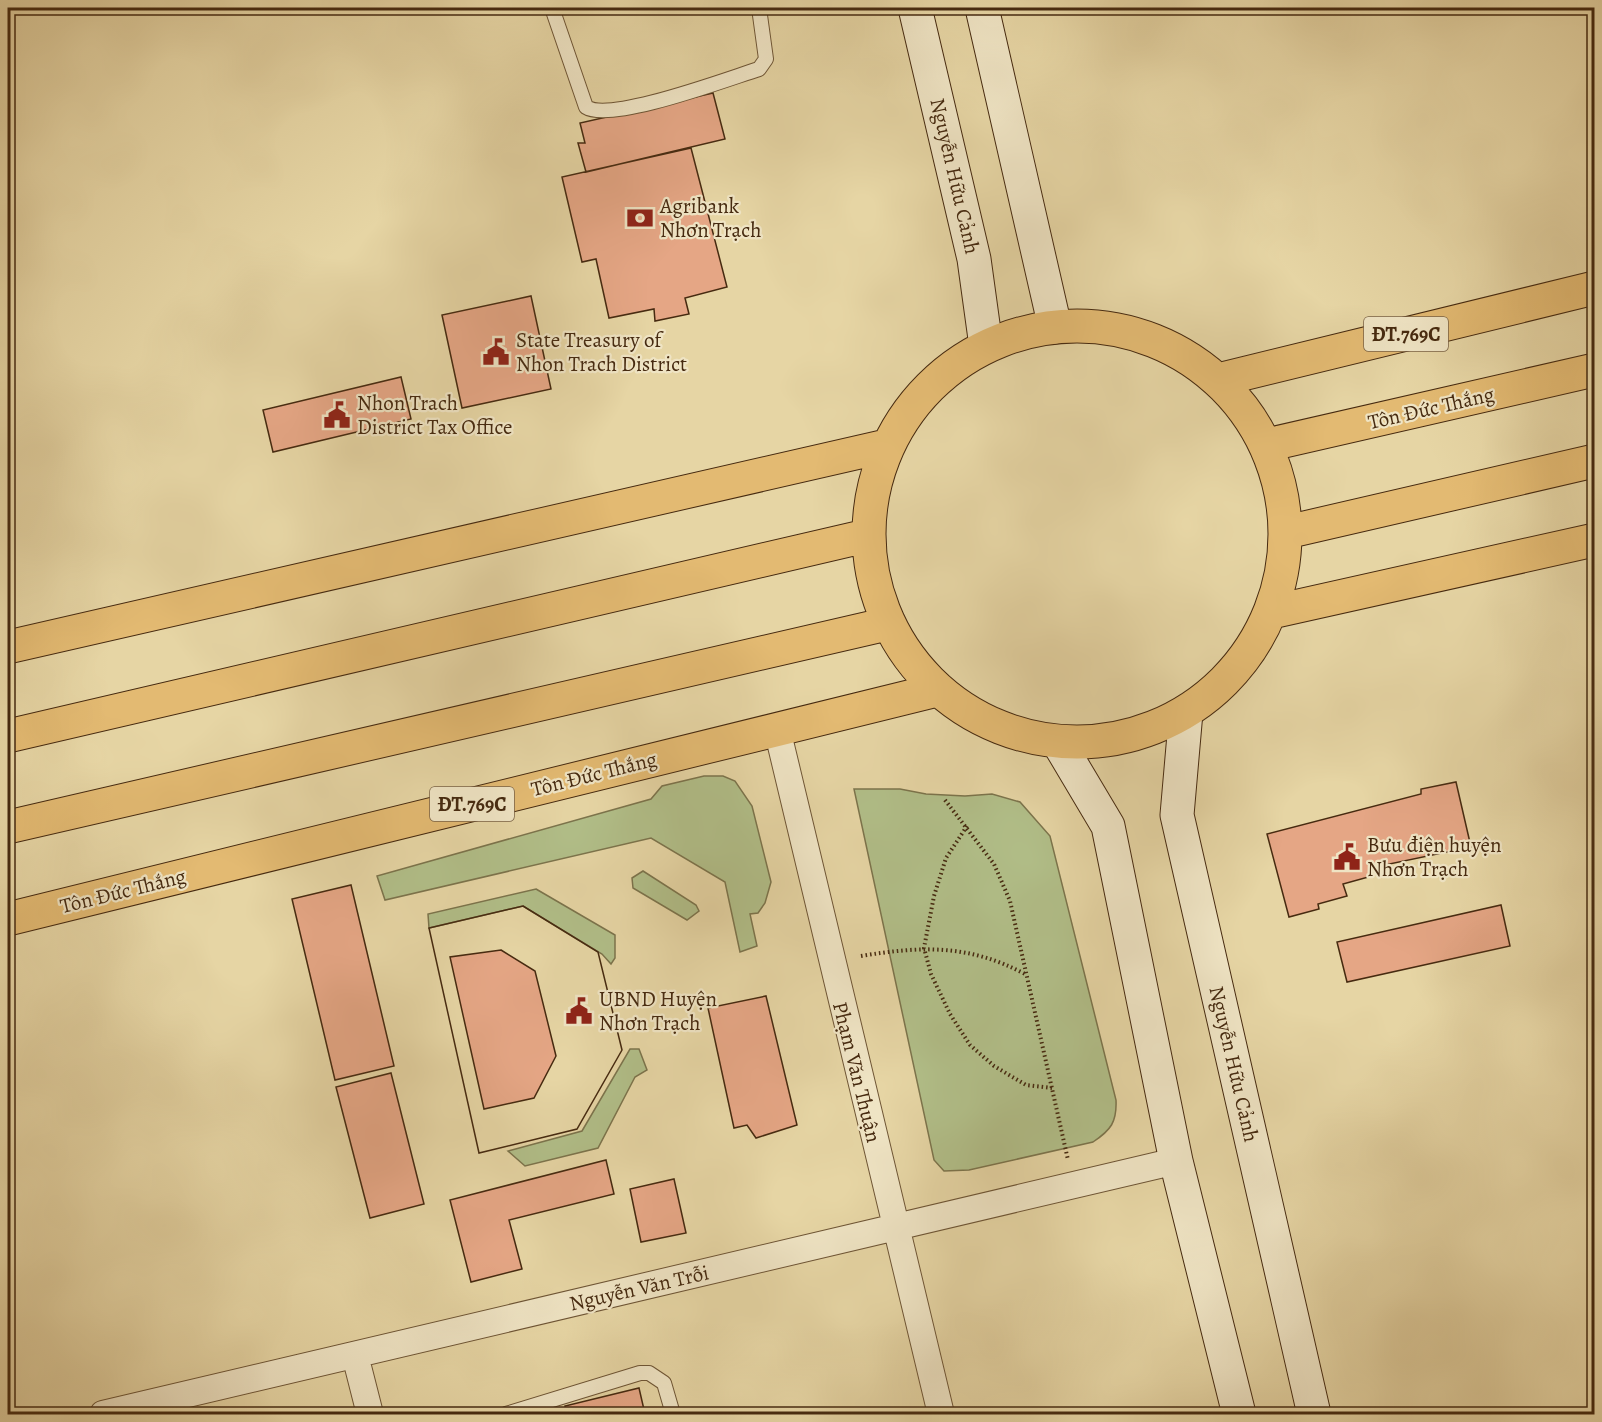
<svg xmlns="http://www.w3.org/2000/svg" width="1602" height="1422" viewBox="0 0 1602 1422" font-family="Alegreya,serif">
<rect width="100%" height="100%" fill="#e6d5a4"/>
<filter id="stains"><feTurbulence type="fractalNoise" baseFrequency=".00333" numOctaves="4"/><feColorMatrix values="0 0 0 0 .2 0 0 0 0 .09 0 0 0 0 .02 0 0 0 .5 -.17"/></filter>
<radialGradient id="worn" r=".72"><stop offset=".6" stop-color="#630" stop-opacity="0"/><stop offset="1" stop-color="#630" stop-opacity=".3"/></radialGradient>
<path fill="#b1be88" stroke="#7c744c" stroke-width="1.5" d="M704,776H723L735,781L752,806L771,882L765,903L758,913L750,914L757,946L740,952L725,882L651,838L385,900L377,876L651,799L662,786Z
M854,789H900L926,794L965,796L992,794L1020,802L1050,836L1116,1100C1117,1122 1111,1130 1093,1142L969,1170L944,1171L934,1160Z
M643,871L696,905L699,911L687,920L633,888L632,878Z
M536,889L615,935V958L611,964L602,954L523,906L429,928L428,914Z
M630,1049H639L647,1070L635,1077L598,1148L525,1166L508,1151L582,1131Z"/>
<path fill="#e5a685" stroke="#462a10" stroke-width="1.5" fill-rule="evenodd" d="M713,93L725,139L586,172L578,143H585L580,123Z
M691,148L727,287L685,298L689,314L655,321L654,309L609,318L596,259L582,262L562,177Z
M531,296L551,389L462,408L442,315Z
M401,377L411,419L273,452L263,410Z
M1456,782L1471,847L1370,868L1372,876L1343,884L1347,896L1318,904L1319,909L1289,917L1267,834L1421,794V789Z
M351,885L394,1066L335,1080L292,899Z
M1501,905L1510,946L1347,982L1337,942Z
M523,906L598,952L622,1050L577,1129L479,1153L429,928ZM501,950L535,971L556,1056L534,1098L484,1109L450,957Z
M523,906L598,952L622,1050L577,1129L479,1153L429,928Z
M766,996L797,1125L756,1138L747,1125L734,1128L708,1008Z
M391,1073L424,1204L370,1218L336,1087Z
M606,1160L614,1194L509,1220L522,1269L471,1282L450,1200Z
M674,1179L686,1233L641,1242L630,1189Z
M639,1388L645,1414H567L565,1406Z"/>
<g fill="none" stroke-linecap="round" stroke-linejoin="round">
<defs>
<path id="lane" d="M552,8L586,107C610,123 727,79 759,69L766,59L759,8
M506,1414L640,1373H649L664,1383L673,1414"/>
<path id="street" d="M777,729L941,1414
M355,1355L370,1414
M103,1414L1176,1161"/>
<path id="secondary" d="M915,8L974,259L986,346
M982,8L1055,327
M1186,712L1177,815L1314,1414
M1058,742L1108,826L1176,1161L1239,1414"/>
<path id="primary" d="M869 534a208 208 0 1 1 416 0a208 208 0 1 1-416 0Z
M1218,380L1594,288
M1267,445L1594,370
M1287,532L1594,461
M1272,612L1594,540
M8,647L886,446
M8,736L866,536
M8,827L887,624
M8,919L937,690"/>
</defs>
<use href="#lane" stroke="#6e5535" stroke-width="16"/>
<use href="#street" stroke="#6e5535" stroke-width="28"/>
<use href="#secondary" stroke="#462a10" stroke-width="35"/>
<use href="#primary" stroke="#462a10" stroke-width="35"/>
<path stroke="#462a10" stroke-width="4" stroke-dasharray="1.5 3" stroke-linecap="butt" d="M945,800L994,864L1010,901L1068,1160
M967,826L946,858L934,896L924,948L931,974L950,1014L970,1045L994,1066L1026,1085L1052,1088
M861,956C922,946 968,944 1025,974"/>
<use href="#lane" stroke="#efe4c4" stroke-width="14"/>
<use href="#street" stroke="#efe4c4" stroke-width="26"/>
<use href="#secondary" stroke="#efe4c4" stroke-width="33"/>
<use href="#primary" stroke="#e3ba72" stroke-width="33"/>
</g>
<defs>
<symbol id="bank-bare" viewBox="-9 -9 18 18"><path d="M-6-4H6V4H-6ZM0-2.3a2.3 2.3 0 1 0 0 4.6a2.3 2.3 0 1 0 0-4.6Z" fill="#8f2418" stroke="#efe4c4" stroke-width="2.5" paint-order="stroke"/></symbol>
<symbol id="civic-bare" viewBox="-9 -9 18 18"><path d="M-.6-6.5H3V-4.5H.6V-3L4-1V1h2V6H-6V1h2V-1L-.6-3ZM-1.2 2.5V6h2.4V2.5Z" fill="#8f2418" stroke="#efe4c4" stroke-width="2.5" paint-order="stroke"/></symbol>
</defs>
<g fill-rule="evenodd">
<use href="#bank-bare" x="621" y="199" width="38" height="38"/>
<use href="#civic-bare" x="477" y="333" width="38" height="38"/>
<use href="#civic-bare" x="318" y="396" width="38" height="38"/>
<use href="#civic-bare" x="1328" y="838" width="38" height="38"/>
<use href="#civic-bare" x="560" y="992" width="38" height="38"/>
</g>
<g text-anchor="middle" stroke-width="4.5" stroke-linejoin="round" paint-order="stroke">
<g fill="#efe4c4" stroke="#796246" stroke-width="1.5">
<rect x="1364" y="317" width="84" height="34" rx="4.5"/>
<rect x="430" y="787" width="84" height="34" rx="4.5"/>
</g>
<g font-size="20" font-weight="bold" fill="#462a10">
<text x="1406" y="341">ĐT.769C</text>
<text x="472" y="811">ĐT.769C</text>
</g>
<g font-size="21" fill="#462a10" stroke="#efe4c4">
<text transform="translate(955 176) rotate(77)" y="7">Nguyễn Hữu Cảnh</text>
<text transform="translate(1431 408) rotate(-13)" y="7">Tôn Đức Thắng</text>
<text transform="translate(594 774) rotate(-14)" y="7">Tôn Đức Thắng</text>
<text transform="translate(123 891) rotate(-14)" y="7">Tôn Đức Thắng</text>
<text transform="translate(1234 1064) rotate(77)" y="7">Nguyễn Hữu Cảnh</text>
<text transform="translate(857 1072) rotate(76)" y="7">Phạm Văn Thuận</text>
<text transform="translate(639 1288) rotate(-13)" y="7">Nguyễn Văn Trỗi</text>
</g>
<g font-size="21" fill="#462a10" stroke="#efe4c4" text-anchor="start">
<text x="660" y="213">Agribank<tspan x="660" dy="24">Nhơn Trạch</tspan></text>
<text x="516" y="347">State Treasury of<tspan x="516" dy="24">Nhon Trach District</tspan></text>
<text x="357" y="410">Nhon Trach<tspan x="357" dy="24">District Tax Office</tspan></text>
<text x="1367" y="852">Bưu điện huyện<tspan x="1367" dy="24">Nhơn Trạch</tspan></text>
<text x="599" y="1006">UBND Huyện<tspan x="599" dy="24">Nhơn Trạch</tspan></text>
</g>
</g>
<rect width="1602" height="1422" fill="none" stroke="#e6d5a4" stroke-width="30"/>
<rect x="9" y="9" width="1584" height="1404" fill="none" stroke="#462a10" stroke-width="3"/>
<rect x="15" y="15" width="1572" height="1392" fill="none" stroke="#462a10" stroke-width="1.5"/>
<rect width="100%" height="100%" filter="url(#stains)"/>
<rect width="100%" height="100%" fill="url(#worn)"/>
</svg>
